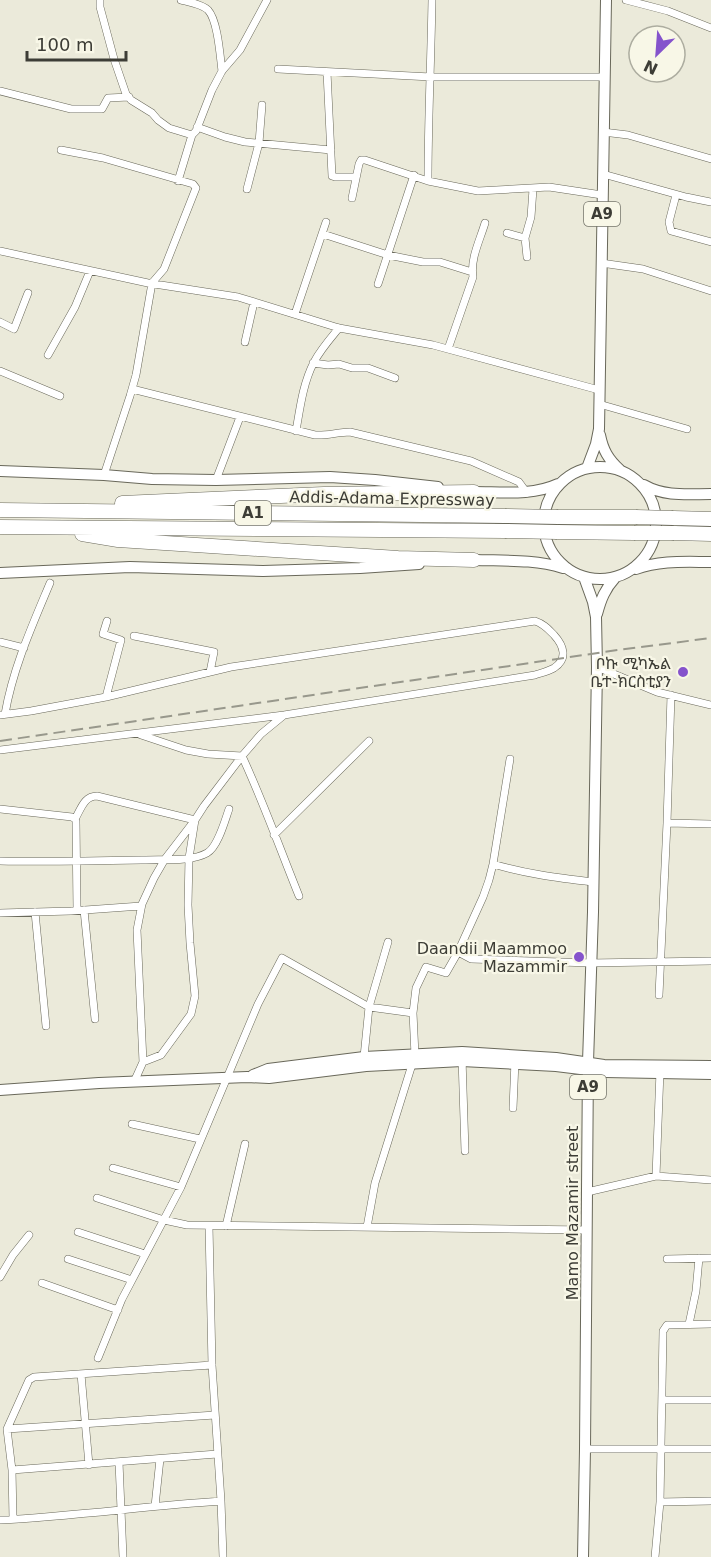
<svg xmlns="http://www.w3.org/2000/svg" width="711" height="1557" viewBox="0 0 711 1557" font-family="'DejaVu Sans','Noto Sans Ethiopic',sans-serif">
<rect width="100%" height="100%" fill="#ebeada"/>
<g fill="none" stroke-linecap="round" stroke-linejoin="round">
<defs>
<path id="street" d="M100,0V7L114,59L126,94L131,100L152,113L158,120L169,128L192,135
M181,0C189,2 202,4 208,10C218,21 220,56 222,71
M626,0L668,11L711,28
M278,69L431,77H604
M327,72L332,176L335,177H356
M0,91L71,109H102L108,98L129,97
M197,127L225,137L245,142L331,150
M603,132L628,135L711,159
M61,150L103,158L193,184L196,188L164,269L152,283L136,375L130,396L104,475
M603,174L686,197L711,202
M178,181L192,135L196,131L212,90L222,71L240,50L267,0
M428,181C428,121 431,60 432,0
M247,189L259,143L262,105
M676,195L669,222L671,231L711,242
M352,198L359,164L361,160H365L428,181L478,191L549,187L602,195
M507,233L525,238
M323,234L388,255L423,262H440L472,272
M0,251L148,283L238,297L339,328L433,345L599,390
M527,257L525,238L531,217L533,189
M601,263L643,269L711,291
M378,284L414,175
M295,314L326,222
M0,322L14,329L28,293
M245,342L254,302
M448,349L473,277C470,259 480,240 485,223
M48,355L75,307L90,271
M313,363L328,365L339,364L352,368H368L395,378
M0,371L60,396
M132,389L315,435C327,436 338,432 350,432L471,461L519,482L527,493
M599,404L687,429
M296,431C300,408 303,383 314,362C321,349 330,339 339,328
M216,480L240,417
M134,636L214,652L210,672
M0,642L24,648
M597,667L657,692L711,705
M106,697L121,640L103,634L107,621
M5,714C13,668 32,626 50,583
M0,715L31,711L106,697L231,667L535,621C544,624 548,629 554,635C564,646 568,659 554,668C549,671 541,673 535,675L284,715L0,750
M141,735L186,750L208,754L242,756C263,801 280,849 299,896
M0,809L72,817L75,819
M667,823L711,824
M274,835L369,741
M0,861C48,862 95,861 143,860C161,859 191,862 207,853C218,847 225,820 229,809
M493,864C526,874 559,878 593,882
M77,910L76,821L75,819C81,809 84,796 97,796L195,820L189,858L188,905L190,943L195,996L191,1014L161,1055L143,1062
M84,910L95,1019
M35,912L46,1026
M0,913L71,911L141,906
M458,952L471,959L590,963L711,961
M659,995L667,823L671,695
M364,1057L369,1007L388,942
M462,1058L465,1151
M134,1082L143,1062L137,930L142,904L154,878L165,859L195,820L204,806L242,756L261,734L283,716
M513,1108L515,1061
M132,1124L200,1139
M113,1168L181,1187
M656,1176L660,1071
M587,1192L656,1176L711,1180
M97,1198L164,1220L187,1225L587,1230
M209,1226L212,1365L221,1501L223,1557
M226,1226L245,1144
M367,1227L375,1183L415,1055L413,1013L416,988L426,967L446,973L458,952L483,897L489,880L493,864L510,759
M78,1232L145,1254
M68,1259L132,1280
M667,1259L711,1258
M0,1277L13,1255L29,1235
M42,1283L118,1310
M689,1324L696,1291L699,1258
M98,1358L122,1299L181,1187L258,1004L282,958L369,1007L413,1013
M81,1374L89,1465
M662,1400H711
M7,1429L215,1415
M585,1449H711
M119,1462L123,1557
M12,1470L217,1454
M660,1502L711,1501
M155,1506L160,1459
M13,1519L12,1470L7,1429L29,1380L34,1377L212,1365
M0,1520C74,1516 147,1506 221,1501
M655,1557L660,1502L663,1331L667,1325L711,1324"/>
<path id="secondary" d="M0,471L104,475L152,479L216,480L330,477L375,480L438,487
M0,573L130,567L263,571L360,568L419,564
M253,1075L268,1069L364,1057L462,1052L556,1058L604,1065L711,1066
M0,1090L99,1083L247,1077L269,1078L366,1066L462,1061L556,1066L605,1072L711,1074"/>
<path id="primary" d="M600,435C603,450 608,459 620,470
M544 523a56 56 0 1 1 112 0a56 56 0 1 1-112 0Z
M587,468L596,444L599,429L606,0
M644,485C665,497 688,494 711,494
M474,492C502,492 532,496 558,484
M474,560C504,561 534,559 563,568
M636,569C660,560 686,562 711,562
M597,614C601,599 605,589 615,578
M583,1557L585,1449L588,1062L593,912L597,667L596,617L593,602L584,577"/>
<path id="highway" d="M122,503L324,494L474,492
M0,510L505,516
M558,517H636
M673,518L711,519
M0,527L505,531
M557,532L634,533
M674,533L711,534
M82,534L118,540L398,558L474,560"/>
</defs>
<use href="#street" stroke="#69685a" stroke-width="8"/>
<use href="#secondary" stroke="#69685a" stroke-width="12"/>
<use href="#primary" stroke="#69685a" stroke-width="12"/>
<use href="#highway" stroke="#69685a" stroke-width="15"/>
<use href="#street" stroke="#fff" stroke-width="7"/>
<use href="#secondary" stroke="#fff" stroke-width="10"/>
<use href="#primary" stroke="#fff" stroke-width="10"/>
<use href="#highway" stroke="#fff" stroke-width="14"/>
<path stroke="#98988c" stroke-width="2" stroke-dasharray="12 6" stroke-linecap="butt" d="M0,741L618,650L711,638"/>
<defs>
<path id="highway-bridge" d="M505,516L558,517
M636,517L673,518
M505,531L557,532
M634,533H674"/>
</defs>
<use href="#highway-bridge" stroke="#69685a" stroke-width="15" stroke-linecap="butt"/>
<use href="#highway-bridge" stroke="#fff" stroke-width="14"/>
</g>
<g fill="#8553cc" stroke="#f8f7e7" stroke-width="2">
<circle cx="683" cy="672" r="6"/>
<circle cx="579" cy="957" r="6"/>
</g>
<g text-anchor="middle" stroke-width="4.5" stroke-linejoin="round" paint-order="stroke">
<g fill="#f8f7e7" stroke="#75756b" stroke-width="1.5">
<rect x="584" y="202" width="36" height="24" rx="4.5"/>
<rect x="235" y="501" width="36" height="24" rx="4.5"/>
<rect x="570" y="1075" width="36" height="24" rx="4.5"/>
</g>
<g font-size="15" font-weight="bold" fill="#3d3d36">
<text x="602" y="219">A9</text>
<text x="253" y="518">A1</text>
<text x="588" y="1092">A9</text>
</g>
<g font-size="16" fill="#3d3d36" stroke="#f8f7e7">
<text transform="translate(392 498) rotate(1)" y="6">Addis-Adama Expressway</text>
<text transform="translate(572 1213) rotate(-90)" y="6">Mamo Mazamir street</text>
</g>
<g font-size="16" fill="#3d3d36" stroke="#f8f7e7" text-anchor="end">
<text x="671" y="669">ቦኩ ሚካኤል<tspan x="671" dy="18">ቤተ-ክርስቲያን</tspan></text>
<text x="567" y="954">Daandii Maammoo<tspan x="567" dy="18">Mazammir</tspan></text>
</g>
</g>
<g transform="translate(657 54) rotate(205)"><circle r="28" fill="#f8f7e7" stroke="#adada0" stroke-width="1.5"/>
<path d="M0-4.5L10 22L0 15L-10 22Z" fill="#8553cc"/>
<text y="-9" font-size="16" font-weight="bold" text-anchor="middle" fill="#3d3d36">N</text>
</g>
<path d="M27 51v9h99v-9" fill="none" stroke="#3d3d36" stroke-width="3"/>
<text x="36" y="51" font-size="18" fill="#3d3d36" stroke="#f8f7e7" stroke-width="4.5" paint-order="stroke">100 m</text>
</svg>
